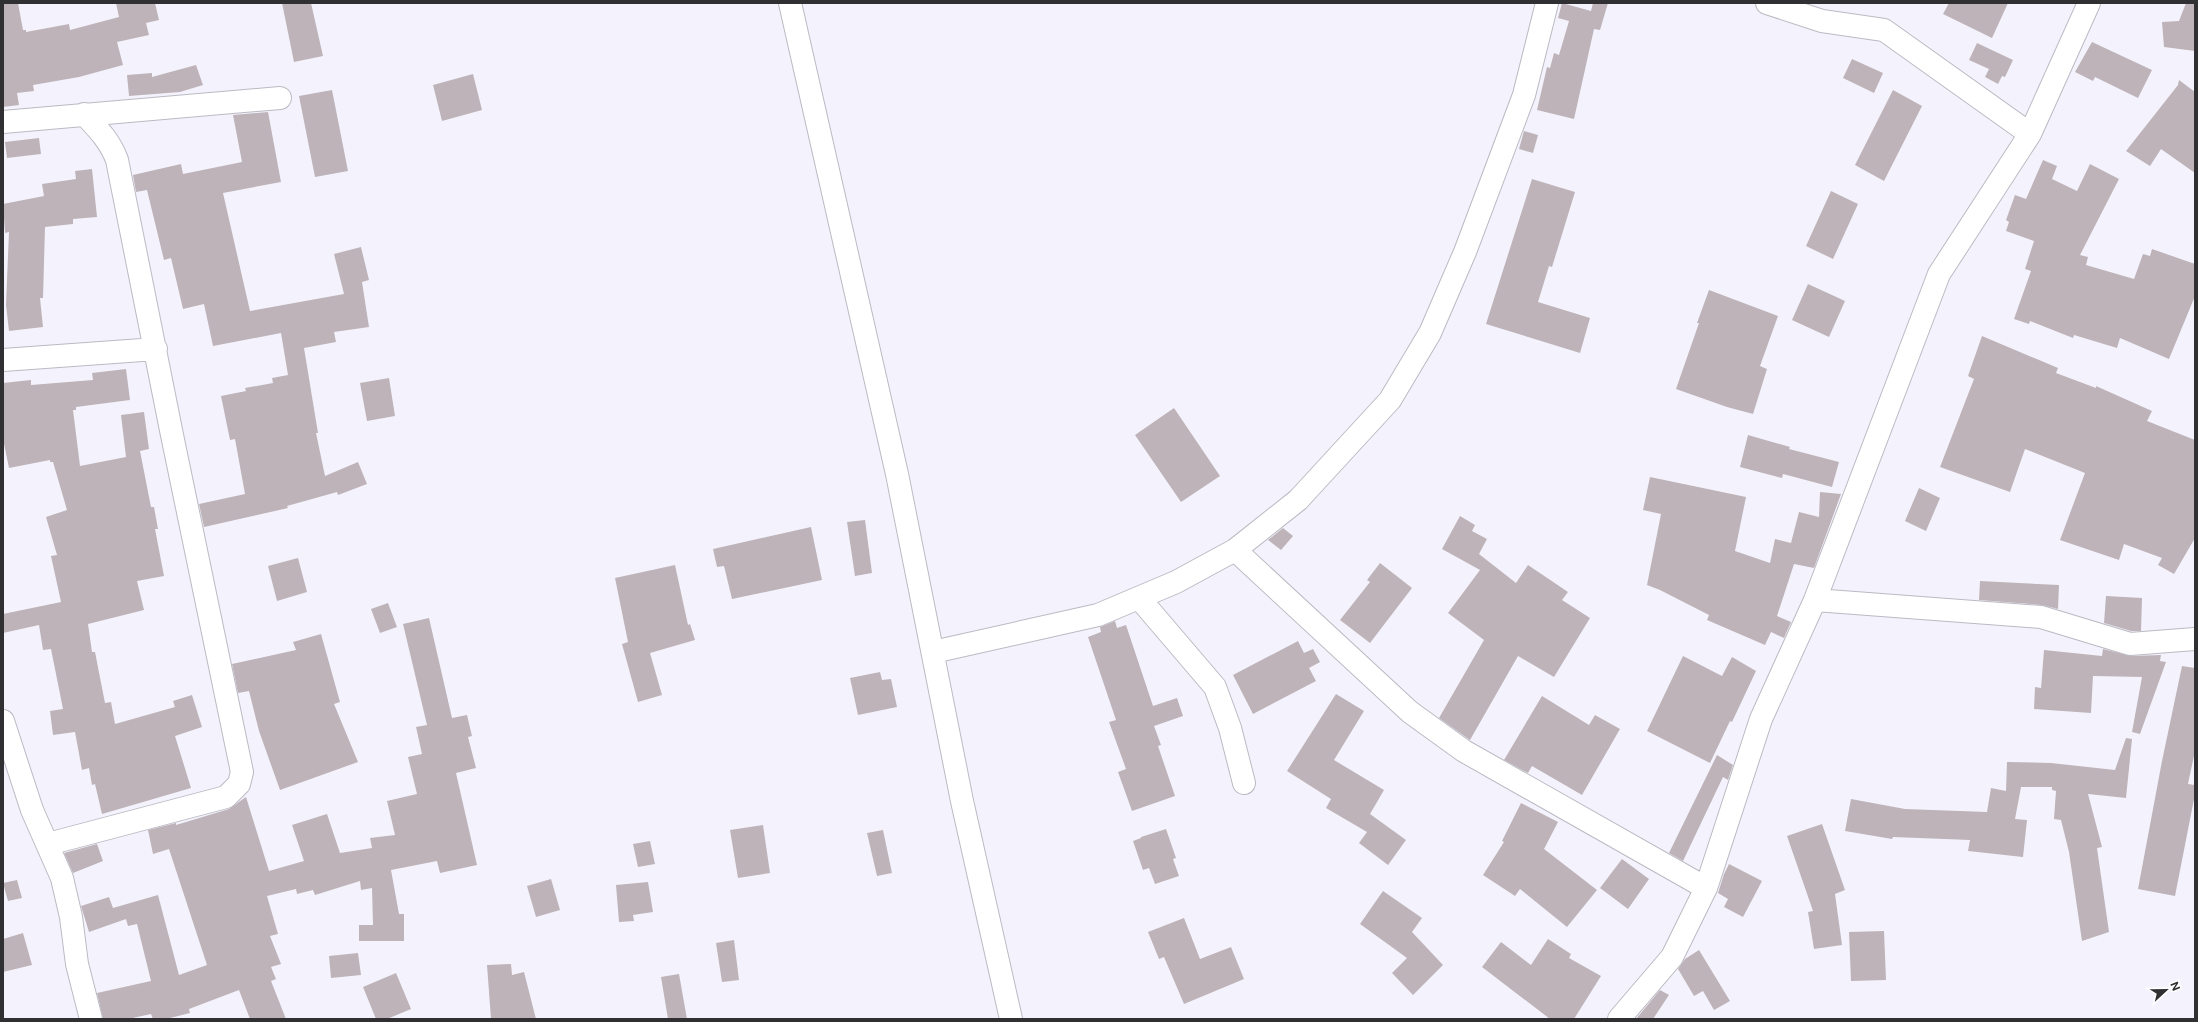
<svg xmlns="http://www.w3.org/2000/svg" width="2198" height="1022" viewBox="0 0 2198 1022" font-family="'Public Sans',sans-serif">
<rect width="100%" height="100%" fill="#f4f3fd"/>
<path fill="#beb3b8" d="M3,3H18L23,30H26V32L69,24L70,30L119,17L116,3H155L159,20L146,23L149,35L117,42L123,65L79,77L33,85L34,91L17,93L19,105L3,107Z
M282,3H311L323,56L294,62Z
M1562,3L1591,11L1593,3H1608L1600,30L1594,29L1574,119L1537,110L1547,67L1550,68L1554,53L1559,55L1569,21L1558,18Z
M1949,3H2008L1992,38L1943,14Z
M2186,3H2195V51L2164,47L2162,22L2179,21Z
M2092,42L2152,70L2138,98L2095,77L2093,81L2075,72Z
M1977,43L2013,60L2005,77L2002,76L1998,84L1985,77L1989,69L1969,60Z
M1852,59L1883,73L1874,93L1843,78Z
M196,65L203,85L180,92L129,96L127,75L152,73V77Z
M473,74L482,110L442,121L433,85Z
M2179,80L2195,92V173L2161,149L2150,166L2126,151L2178,85Z
M332,90L348,171L315,177L299,96Z
M1893,90L1922,106L1884,181L1855,165Z
M268,112L281,182L223,193L250,311L344,294L334,254L361,247L369,280L362,282L369,327L334,332L336,342L304,348L318,433H316L325,476L358,462L367,484L338,495L337,492L287,506L288,508L204,527L199,504L245,494L235,439L230,440L221,396L246,391L245,388L273,383L272,378L288,375L281,333L213,346L204,304L183,309L171,258L164,260L147,190L136,192L133,175L181,164L183,174L242,162L233,115Z
M1524,131L1538,135L1533,153L1519,149Z
M39,138L41,154L7,158L5,142Z
M2043,160L2057,166L2052,179L2077,191L2090,164L2119,179L2080,255L2088,257L2086,265L2134,279L2143,254L2150,256L2152,249L2195,264V296L2169,359L2120,338L2117,348L2074,335L2073,338L2030,321L2029,324L2014,319L2031,271L2025,269L2034,241L2006,231L2009,222L2006,220L2015,195L2026,199Z
M92,169L97,217L73,219V224L45,227L43,298H40L43,327L9,331L6,305L9,232L5,233L3,204L44,196L42,184L76,179L75,171Z
M1532,179L1575,192L1552,267L1549,266L1538,302L1590,318L1580,353L1486,324Z
M1831,191L1858,204L1833,259L1806,246Z
M1808,284L1845,301L1829,337L1792,320Z
M1709,290L1778,316L1760,366L1767,369L1753,414L1727,407L1676,389L1699,323H1697Z
M1982,336L2058,368L2056,373L2096,388V386L2152,411L2147,421L2195,440V538L2174,574L2158,565L2162,558L2124,544L2119,560L2060,540L2085,473L2025,449L2010,492L1940,467L1974,379L1968,376Z
M126,369L130,400L76,407V410H73L80,466L126,457L121,415L144,412L149,449L140,451L151,507H154L158,529H155L164,576L137,581L144,610L88,624L92,652H95L105,703L111,702L115,724L175,707L173,701L192,695L202,727L175,736L191,788L102,814L95,784L92,785L89,768L82,770L75,732L53,735L50,711L63,709L51,649L43,650L39,625L3,633V614L61,602L51,556L57,555L46,517L67,510L53,462H50V460L9,468L3,439V383L31,380V385L93,380L92,373Z
M389,378L395,416L367,421L360,383Z
M1174,408L1220,476L1181,502L1135,435Z
M1748,435L1790,447L1789,449L1839,462L1832,487L1783,474L1782,478L1740,467Z
M1650,477L1746,497L1735,551L1770,563L1775,539L1791,543L1799,512L1819,517L1820,492L1841,494L1814,568L1794,564L1777,616L1791,622L1784,638L1771,632L1765,645L1707,620L1709,615L1660,590L1647,585L1661,514L1643,510Z
M1919,488L1940,498L1926,531L1905,521Z
M1460,516L1475,525L1472,531L1487,539L1479,554L1516,583L1528,565L1568,592L1562,600L1590,618L1554,677L1518,656L1470,740L1439,718L1484,640L1448,613L1480,570L1442,549Z
M865,520L872,573L855,576L847,522Z
M811,527L822,580L732,599L724,566L717,567L713,549Z
M1283,528L1293,536L1281,550L1268,540Z
M298,558L307,592L277,601L268,566Z
M1380,563L1412,588L1370,643L1340,620L1370,582L1367,580Z
M675,565L688,625L690,624L695,640L650,653L662,695L638,702L622,644L628,642L615,578Z
M1980,581L2059,585L2058,609L2042,605L1979,600Z
M2106,596L2142,598L2141,631H2131L2104,623Z
M388,603L397,627L380,633L371,609Z
M429,618L452,718L467,715L472,736L468,737L476,768L456,773L477,865L440,873L437,861L391,870L399,914H404V941H359V925H373L372,888L361,890L360,881L315,895L313,890L297,894L296,889L267,896L278,934L270,936L281,964L271,967L276,979L271,981L286,1019H250L239,990L189,1009L190,1013L166,1019H153L151,1014L128,1019H103L97,993L151,981L137,924L128,926L126,919L89,932L81,906L109,897L113,908L158,895L179,975L207,965L169,849L153,854L148,830L176,823V825L229,809L246,797L269,871L304,861L292,825L327,814L340,853L372,848L370,838L395,835L387,801L417,794L408,757L422,754L416,727L427,725L403,624Z
M1115,621L1117,628L1126,625L1153,706L1177,698L1183,716L1154,726L1161,745L1158,746L1175,796L1132,811L1118,772L1126,769L1109,722L1116,720L1088,637L1101,632L1100,627Z
M321,634L340,702L334,704L358,762L280,790L259,731L249,691L238,693L232,664L296,650L293,642Z
M1298,641L1304,653L1313,649L1320,662L1309,668L1316,681L1253,714L1233,675Z
M2103,649L2131,656L2161,655L2160,661L2166,662L2140,734L2132,732L2142,677L2093,676L2091,713L2034,709L2035,687L2041,688L2044,650L2102,656Z
M1683,656L1722,676L1732,657L1756,671L1732,722L1730,721L1710,763L1647,731Z
M2182,666L2195,668V751L2188,784L2195,785V794L2175,896L2138,889L2162,761Z
M880,672L882,680L891,679L897,707L858,715L850,678Z
M1336,694L1364,711L1334,760L1384,790L1370,814L1406,840L1388,865L1359,843L1367,832L1326,808L1331,799L1287,771Z
M1542,696L1589,725L1595,715L1620,729L1582,795L1532,766L1528,773L1504,760Z
M2126,738L2132,739L2126,798L2088,794L2102,847L2097,848L2109,932L2082,941L2069,852L2061,820L2054,819L2056,791L2052,790V787H2021L2015,819L2027,820L2023,857L1968,851L1970,840L1893,837L1892,839L1845,831L1851,799L1905,809L1987,812L1991,788L2006,791L2007,762L2051,763L2115,770Z
M1717,755L1733,765L1728,780L1723,777L1683,861L1669,853Z
M1521,803L1558,822L1544,849L1597,890L1567,927L1520,889L1515,896L1483,875L1504,842L1502,841Z
M1822,824L1845,890L1835,894L1842,945L1814,949L1808,912L1813,911L1787,836Z
M763,825L770,873L738,878L730,830Z
M1166,829L1176,858L1173,859L1179,876L1155,884L1149,868L1143,870L1133,841L1141,838V837Z
M883,830L892,873L877,876L867,833Z
M650,841L655,864L638,867L633,844Z
M97,844L103,861L73,873L64,853Z
M1622,859L1649,879L1628,909L1600,888Z
M1729,864L1762,881L1743,917L1724,907L1728,899L1718,893L1724,874Z
M551,879L560,910L536,917L527,886Z
M17,880L22,898L8,901L3,883Z
M648,882L653,912L633,915L634,921L619,922L616,885Z
M1383,891L1422,918L1412,932L1443,965L1413,995L1392,973L1407,958L1360,924Z
M1184,918L1200,959L1231,947L1244,979L1184,1004L1164,957L1159,959L1148,932Z
M1884,931L1886,980L1851,981L1849,932Z
M23,933L32,965L3,972V939Z
M1548,939L1571,954L1569,958L1601,976L1574,1019H1550L1482,967L1501,942L1531,965Z
M734,940L739,980L722,982L716,943Z
M1699,950L1730,1001L1714,1010L1703,991L1694,996L1678,969L1685,959Z
M358,953L361,975L331,978L329,956Z
M511,964L512,975L524,972L536,1019H491L487,965Z
M396,973L411,1009L387,1019H376L363,987Z
M679,974L687,1019H668L661,977Z
M1660,990L1669,995L1653,1019H1636Z"/>
<g fill="none" stroke-linecap="round" stroke-linejoin="round">
<defs>
<path id="minor" d="M790,3L897,474L962,801L1011,1019
M1767,3L1822,21L1884,30L2030,134
M3,122L280,98
M3,360L156,349
M1235,550L1410,712L1464,751L1706,888
M1139,598L1215,687L1230,728L1244,783
M1815,600L2041,617L2130,644L2195,639
M933,652L1098,615L1176,582L1235,550L1298,500L1390,400L1430,333L1465,252L1524,95L1547,3
M3,721L32,810L62,878L71,917L77,964L91,1019
M48,844L226,797L239,784L242,772L172,435L117,160C110,141 98,129 84,114
M1619,1019L1672,957L1706,888L1761,719L1815,600L1939,274L2030,134L2089,3"/>
</defs>
<use href="#minor" stroke="#bbbac3" stroke-width="24"/>
<use href="#minor" stroke="#fff" stroke-width="22"/>
</g>
<rect width="2198" height="1022" fill="none" stroke="#303033" stroke-width="8"/>
<g transform="translate(2166 990) rotate(68)" stroke="#ffffff" stroke-width="3" paint-order="stroke">
<path d="M0-3L7 15L0 10L-7 15Z" fill="#303033"/>
<text y="-6" font-size="11" font-weight="bold" text-anchor="middle" fill="#303033">N</text>
</g>
</svg>
